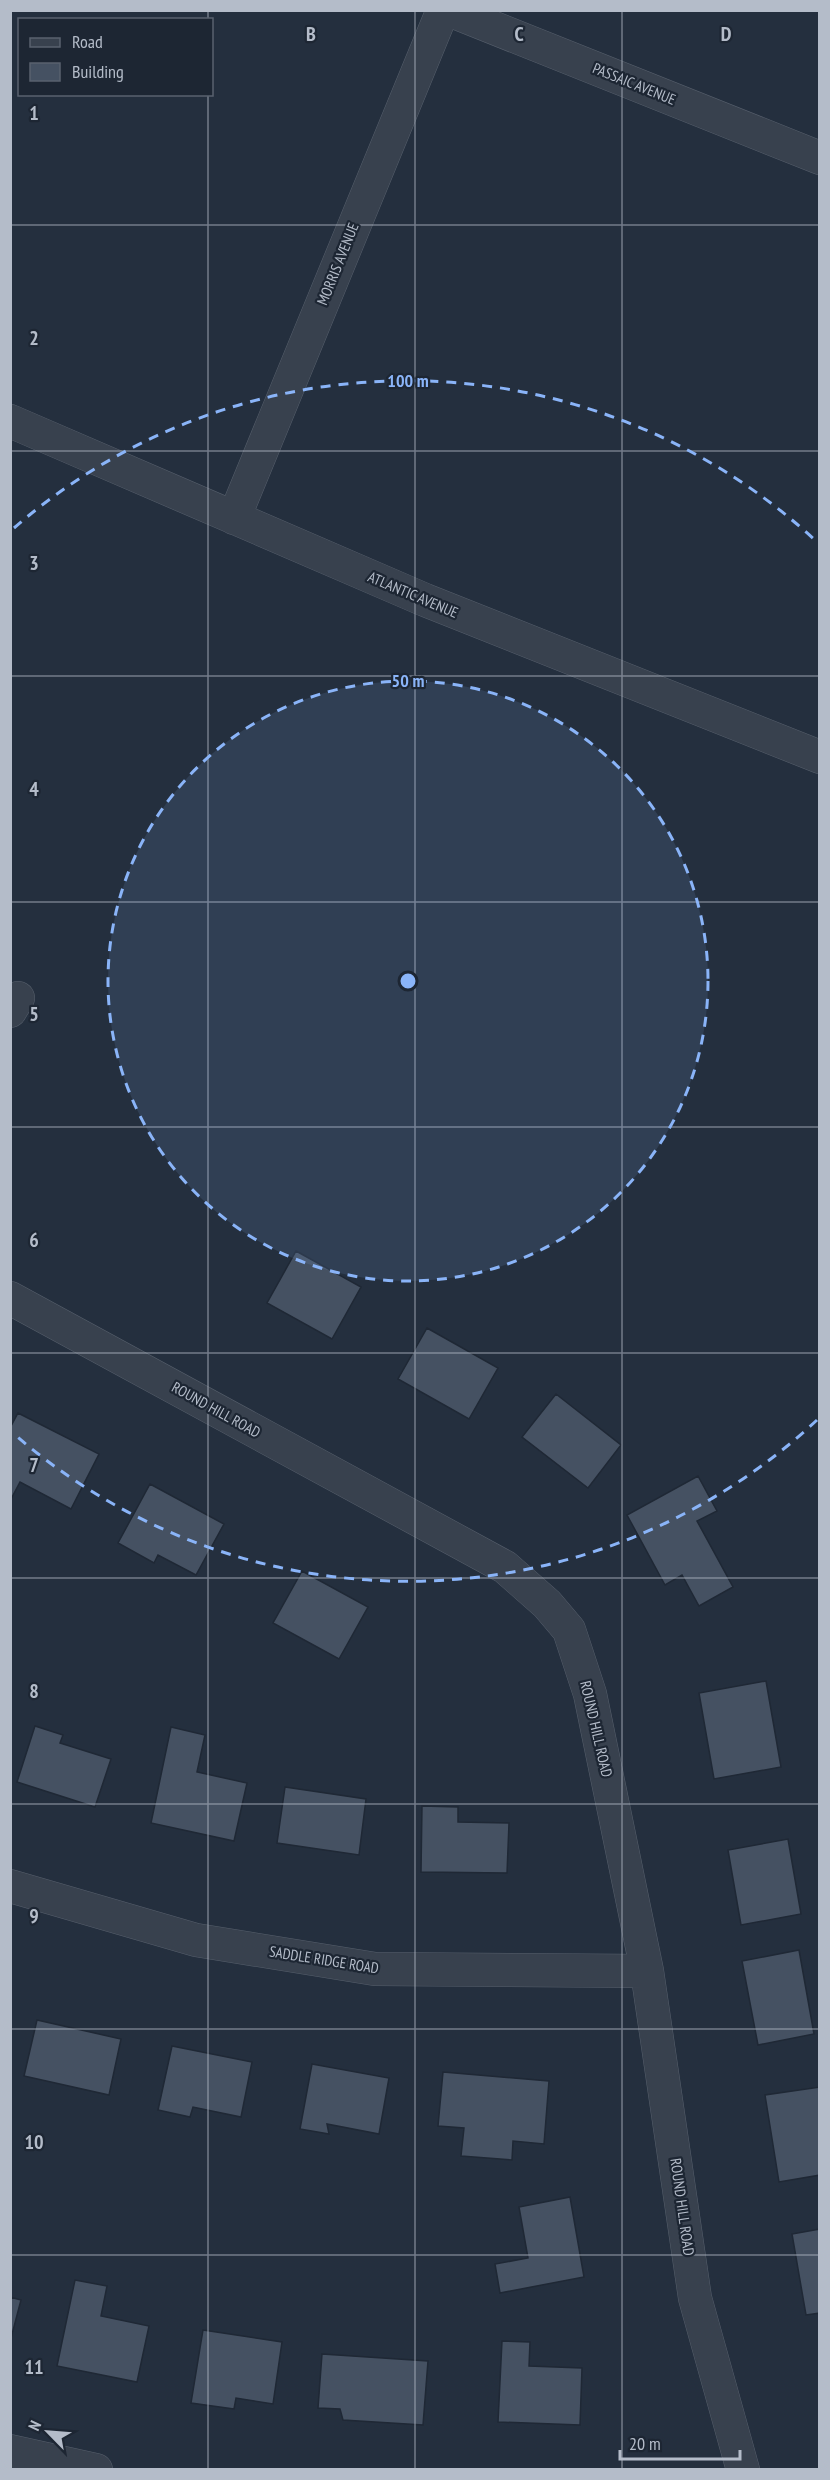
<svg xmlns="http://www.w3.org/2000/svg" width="830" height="2480" viewBox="0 0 830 2480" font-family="'PT Sans Narrow',sans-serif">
<rect width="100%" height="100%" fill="#242f3e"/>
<path fill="#455162" stroke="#1f2835" stroke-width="1.5" d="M296,1251L361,1287L332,1339L267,1303Z
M427,1328L498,1368L469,1419L398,1379Z
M556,1394L621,1445L588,1488L522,1437Z
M18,1413L99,1454L71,1509L20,1482L10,1501V1428Z
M698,1476L717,1511L697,1521L733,1587L699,1606L682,1575L665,1585L627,1515Z
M150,1484L224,1524L196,1575L158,1555L154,1563L118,1543Z
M302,1571L368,1607L339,1659L273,1623Z
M766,1681L781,1767L714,1779L699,1693Z
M35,1726L63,1735L60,1743L111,1759L95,1807L17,1782Z
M171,1727L205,1735L197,1772L247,1783L234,1841L151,1823Z
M285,1787L366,1799L359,1855L277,1843Z
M422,1806L458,1807V1822L509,1823L507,1873L421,1872Z
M788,1839L801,1914L741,1925L728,1850Z
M799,1950L814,2034L758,2045L742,1961Z
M37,2020L121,2039L109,2095L24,2076Z
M172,2046L252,2062L241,2117L193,2107L190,2117L158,2110Z
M312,2064L389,2078L379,2134L327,2124L329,2134L300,2129Z
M443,2072L549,2081L544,2144L513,2141L512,2160L461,2156L464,2128L438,2126Z
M820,2087V2175L779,2182L765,2095Z
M570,2197L584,2277L500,2293L495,2264L528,2258L519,2207Z
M820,2229V2313L806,2315L792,2234Z
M75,2280L107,2286L101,2316L149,2326L137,2382L57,2366Z
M10,2297L21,2300L10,2342Z
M203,2330L282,2342L273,2404L236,2398L234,2409L191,2403Z
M502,2341L530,2342L529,2366L582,2368L580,2425L498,2422Z
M322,2354L428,2361L423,2425L343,2420L340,2409L318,2408Z"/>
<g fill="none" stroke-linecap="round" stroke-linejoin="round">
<defs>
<path id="street" d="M449,10L820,158
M10,421L425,600L820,757
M234,518L443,10
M10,1011L18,998
M10,1298L505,1567L547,1604L569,1630L590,1694L647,1971L695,2298L743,2470
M10,1886L196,1940L375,1969L647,1971
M10,2451L96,2470"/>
</defs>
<use href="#street" stroke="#565f6c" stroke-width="34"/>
<use href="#street" stroke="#38414e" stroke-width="33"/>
</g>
<path fill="none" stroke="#b4bcc9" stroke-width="1.5" stroke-opacity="0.55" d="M208,10V20M415,10V2470M622,10V2470M208,94V2470M10,225H820M10,451H820M10,676H820M10,902H820M10,1127H820M10,1353H820M10,1578H820M10,1804H820M10,2029H820M10,2255H820"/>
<circle cx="408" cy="981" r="300" fill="#8ab4f8" fill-opacity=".12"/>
<g fill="none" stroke="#8ab4f8" stroke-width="3" stroke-dasharray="10 8">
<circle cx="408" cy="981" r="300"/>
<path d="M817 1420A600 600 0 0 1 14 1434M14 528A600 600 0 0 1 817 542"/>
</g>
<g text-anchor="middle" stroke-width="4.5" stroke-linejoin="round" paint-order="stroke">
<g font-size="15" fill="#b4bcc9" stroke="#1d2633">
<text transform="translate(634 84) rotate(22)" y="5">PASSAIC AVENUE</text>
<text transform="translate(338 264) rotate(-68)" y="5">MORRIS AVENUE</text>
<text transform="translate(413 595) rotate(23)" y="5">ATLANTIC AVENUE</text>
<text transform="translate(216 1410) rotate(29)" y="5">ROUND HILL ROAD</text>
<text transform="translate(596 1729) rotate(77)" y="5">ROUND HILL ROAD</text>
<text transform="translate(324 1960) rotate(9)" y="5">SADDLE RIDGE ROAD</text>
<text transform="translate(682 2207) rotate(82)" y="5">ROUND HILL ROAD</text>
</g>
</g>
<g font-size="20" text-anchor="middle" font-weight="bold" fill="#b4bcc9" stroke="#1d2633" stroke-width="4.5" stroke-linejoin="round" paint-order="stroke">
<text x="311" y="41">B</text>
<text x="519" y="41">C</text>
<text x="726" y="41">D</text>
<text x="34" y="120">1</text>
<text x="34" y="345">2</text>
<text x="34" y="570">3</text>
<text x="34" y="796">4</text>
<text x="34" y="1021">5</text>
<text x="34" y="1247">6</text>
<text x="34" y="1472">7</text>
<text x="34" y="1698">8</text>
<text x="34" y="1923">9</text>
<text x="34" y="2149">10</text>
<text x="34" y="2374">11</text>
</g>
<circle cx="408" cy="981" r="9" fill="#8ab4f8" stroke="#1d2633" stroke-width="3"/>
<g font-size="18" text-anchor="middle" font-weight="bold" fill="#8ab4f8" stroke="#1d2633" stroke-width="4.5" stroke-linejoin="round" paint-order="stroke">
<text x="408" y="387">100 m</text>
<text x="408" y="687">50 m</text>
</g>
<rect width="830" height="2480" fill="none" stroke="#b4bcc9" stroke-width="24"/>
<rect x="18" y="18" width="195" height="78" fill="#1d2633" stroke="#59626f" stroke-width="1.5"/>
<rect x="30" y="38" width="30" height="9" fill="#38414e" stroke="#59626f" stroke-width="1.5"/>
<text x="72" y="48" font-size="18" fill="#b4bcc9">Road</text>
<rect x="30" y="63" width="30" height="18" fill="#455162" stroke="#59626f" stroke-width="1.5"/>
<text x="72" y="78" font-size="18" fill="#b4bcc9">Building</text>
<g transform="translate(48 2432) rotate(295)" stroke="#1d2633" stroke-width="4.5" paint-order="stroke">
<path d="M0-4.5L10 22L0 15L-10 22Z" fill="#b4bcc9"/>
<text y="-9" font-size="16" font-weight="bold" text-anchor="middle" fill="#b4bcc9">N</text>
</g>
<path d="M620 2450v9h120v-9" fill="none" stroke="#b4bcc9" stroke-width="3"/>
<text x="629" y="2450" font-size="18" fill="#b4bcc9" stroke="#1d2633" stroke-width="4.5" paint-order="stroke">20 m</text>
</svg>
